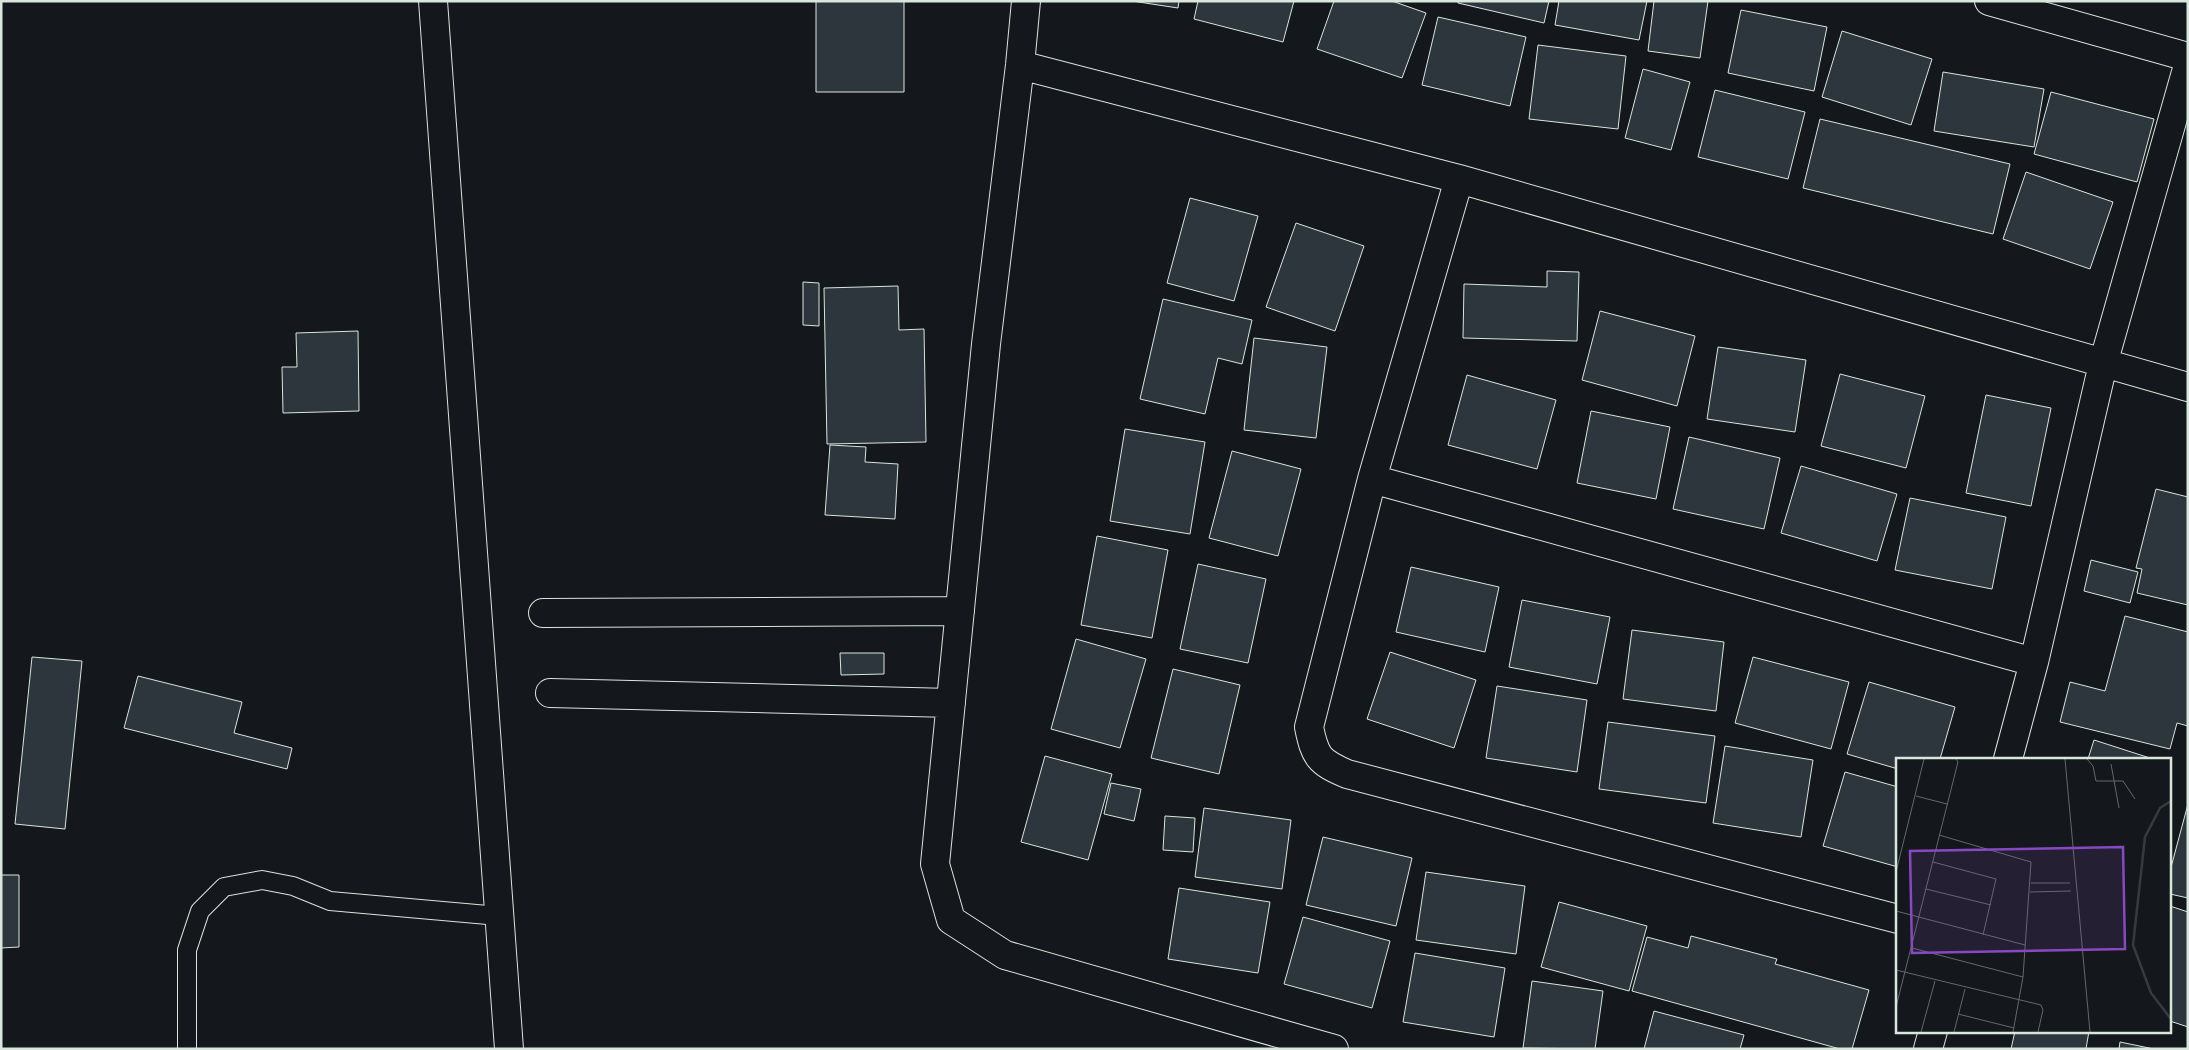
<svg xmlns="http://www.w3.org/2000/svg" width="2189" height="1050" viewBox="0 0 2189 1050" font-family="Lato,sans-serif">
<rect width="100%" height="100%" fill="#14181c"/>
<path fill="#2c363c" stroke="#d8e6dc" d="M816,1H904V92H816Z
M1132,1H1179L1178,8Z
M1198,1H1294L1283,42L1194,19Z
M1334,1H1392L1426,13L1402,78L1317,49Z
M1458,1H1549L1544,23L1458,3Z
M1559,1H1647L1639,40L1555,25Z
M1654,1H1708L1700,58L1648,51Z
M1741,10L1827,27L1814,91L1728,73Z
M1438,17L1526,37L1510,106L1422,85Z
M1842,31L1932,59L1911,125L1822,97Z
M1538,45L1626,56L1618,129L1529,119Z
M1643,69L1690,82L1671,150L1625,138Z
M1943,72L2044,89L2034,147L1934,131Z
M1715,90L1805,112L1788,179L1698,157Z
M2051,92L2154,119L2137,182L2034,154Z
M1820,119L2010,164L1993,234L1803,188Z
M2026,172L2113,202L2090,269L2003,239Z
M1190,198L1258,216L1234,301L1167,283Z
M1296,223L1364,246L1335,331L1266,307Z
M1547,271L1579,272L1577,341L1463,338L1464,284L1547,287Z
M803,282L819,283V326L803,325Z
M898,286L899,330L924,329L926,442L827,444L824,288Z
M1163,299L1252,320L1242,364L1218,358L1205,414L1140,399Z
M1600,311L1695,336L1677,406L1582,380Z
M358,331L359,411L283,413L282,367H297L296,333Z
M1254,338L1327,347L1316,438L1244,430Z
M1718,347L1806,360L1795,432L1707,419Z
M1840,374L1925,396L1906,468L1821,446Z
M1467,375L1556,400L1537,469L1448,445Z
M1986,395L2051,408L2031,506L1966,493Z
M1591,411L1670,427L1656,499L1577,483Z
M1125,429L1205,442L1190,534L1110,521Z
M1689,437L1780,458L1764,529L1673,509Z
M830,445L866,447L865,462L898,464L895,519L825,515Z
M1232,451L1301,469L1278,556L1209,538Z
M1801,466L1897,494L1877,561L1781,533Z
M2156,489L2188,497V605L2137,593L2142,569L2136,568Z
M1910,498L2006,517L1992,589L1895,570Z
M1097,536L1168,550L1152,638L1081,625Z
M2091,560L2138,572L2130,603L2084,591Z
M1198,564L1266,579L1248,663L1180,649Z
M1411,567L1499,587L1485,652L1396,632Z
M1522,600L1610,617L1597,684L1509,667Z
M2125,616L2188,632V726L2177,723L2170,749L2060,722L2070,682L2105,691Z
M1632,630L1724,642L1716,711L1623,699Z
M1076,639L1146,659L1120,748L1051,729Z
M1390,652L1476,680L1454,748L1367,719Z
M840,653H884V674L841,675Z
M32,657L82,661L65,829L15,824Z
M1753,657L1849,682L1831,749L1735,723Z
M1173,669L1240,685L1219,774L1151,758Z
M138,676L242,702L234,733L292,748L287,769L124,728Z
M1869,682L1955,707L1940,759H1898V769L1847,754Z
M1497,686L1587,700L1577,772L1486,758Z
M1608,722L1715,736L1706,803L1599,789Z
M2094,740L2153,759H2088Z
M1725,746L1813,760L1801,837L1713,823Z
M1045,756L1112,774L1088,860L1021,842Z
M1845,772L1898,787V867L1823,846Z
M1111,783L1141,789L1134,821L1104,814Z
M2188,804V898L2170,894V871Z
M1204,808L1291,820L1282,889L1195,877Z
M1165,816L1195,818L1193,852L1163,850Z
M1323,837L1412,858L1396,926L1306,905Z
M1426,872L1525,886L1516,954L1416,940Z
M1,875H19V947L1,948Z
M1179,888L1270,902L1258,973L1168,959Z
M1559,902L1647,926L1629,991L1541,967Z
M2170,906L2188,912V1027L2170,1021Z
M1303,917L1390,941L1372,1008L1284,984Z
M1691,936L1777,959L1775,964L1869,990L1852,1049H1840L1632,991L1647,937L1688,948Z
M1415,953L1505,968L1494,1037L1403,1022Z
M1532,981L1603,991L1595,1049L1523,1048Z
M1654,1011L1744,1035L1740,1049H1644Z
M2015,1031H2089L2086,1049H2011Z
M2120,1042L2154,1049H2119Z"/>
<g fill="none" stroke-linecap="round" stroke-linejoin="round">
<defs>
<path id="lane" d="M187,1049V950L200,911L224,887L262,880L293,886L330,901L499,916"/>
<path id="street" d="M1026,1L1020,65L986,344L935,864L951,920L1005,955L1334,1049
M1989,1L2188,57
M1020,65L1459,179L2188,387
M1459,179L1372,479L1309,727C1315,757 1319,762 1347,774L1898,919
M1372,479L2034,662
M543,613L960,611
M550,693L951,703
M2008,759L2034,662L2103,364L2188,65
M1928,1049L1933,1031"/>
<path id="primary" d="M433,1L509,1049"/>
</defs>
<use href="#lane" stroke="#d8e6dc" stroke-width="20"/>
<use href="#street" stroke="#d8e6dc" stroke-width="30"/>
<use href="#primary" stroke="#d8e6dc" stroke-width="30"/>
<use href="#lane" stroke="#14181c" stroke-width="18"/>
<use href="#street" stroke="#14181c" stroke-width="28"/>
<use href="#primary" stroke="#14181c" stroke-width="28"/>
</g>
<g transform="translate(1896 758)">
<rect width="275" height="275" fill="#14181c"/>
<path fill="none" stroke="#363b3e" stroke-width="2.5" d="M275,43L264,50L249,79L237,187L255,235L275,261"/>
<path fill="none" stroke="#626a69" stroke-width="1" d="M169,1L194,274M191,1L197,8L200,23H227L239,41M215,6L223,50M20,38L51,46M43,77L135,104L127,219L117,274M37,104L100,121L87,177M0,114L28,1M135,125H174M30,131L95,147M134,134L175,133M0,153L129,187M16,190L127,219M0,212L145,247L147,252L142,274M0,249L62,4L60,1M62,256L118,270M25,274L39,223M58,274L69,231"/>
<path fill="#8948c3" fill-opacity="0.15" stroke="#8948c3" stroke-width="2.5" d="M227,89L229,191L16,195L14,93Z"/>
<rect width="275" height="275" fill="none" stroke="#d8e6dc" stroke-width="2.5"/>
</g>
<rect width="2189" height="1050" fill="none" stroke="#d8e6dc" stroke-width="5"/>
</svg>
